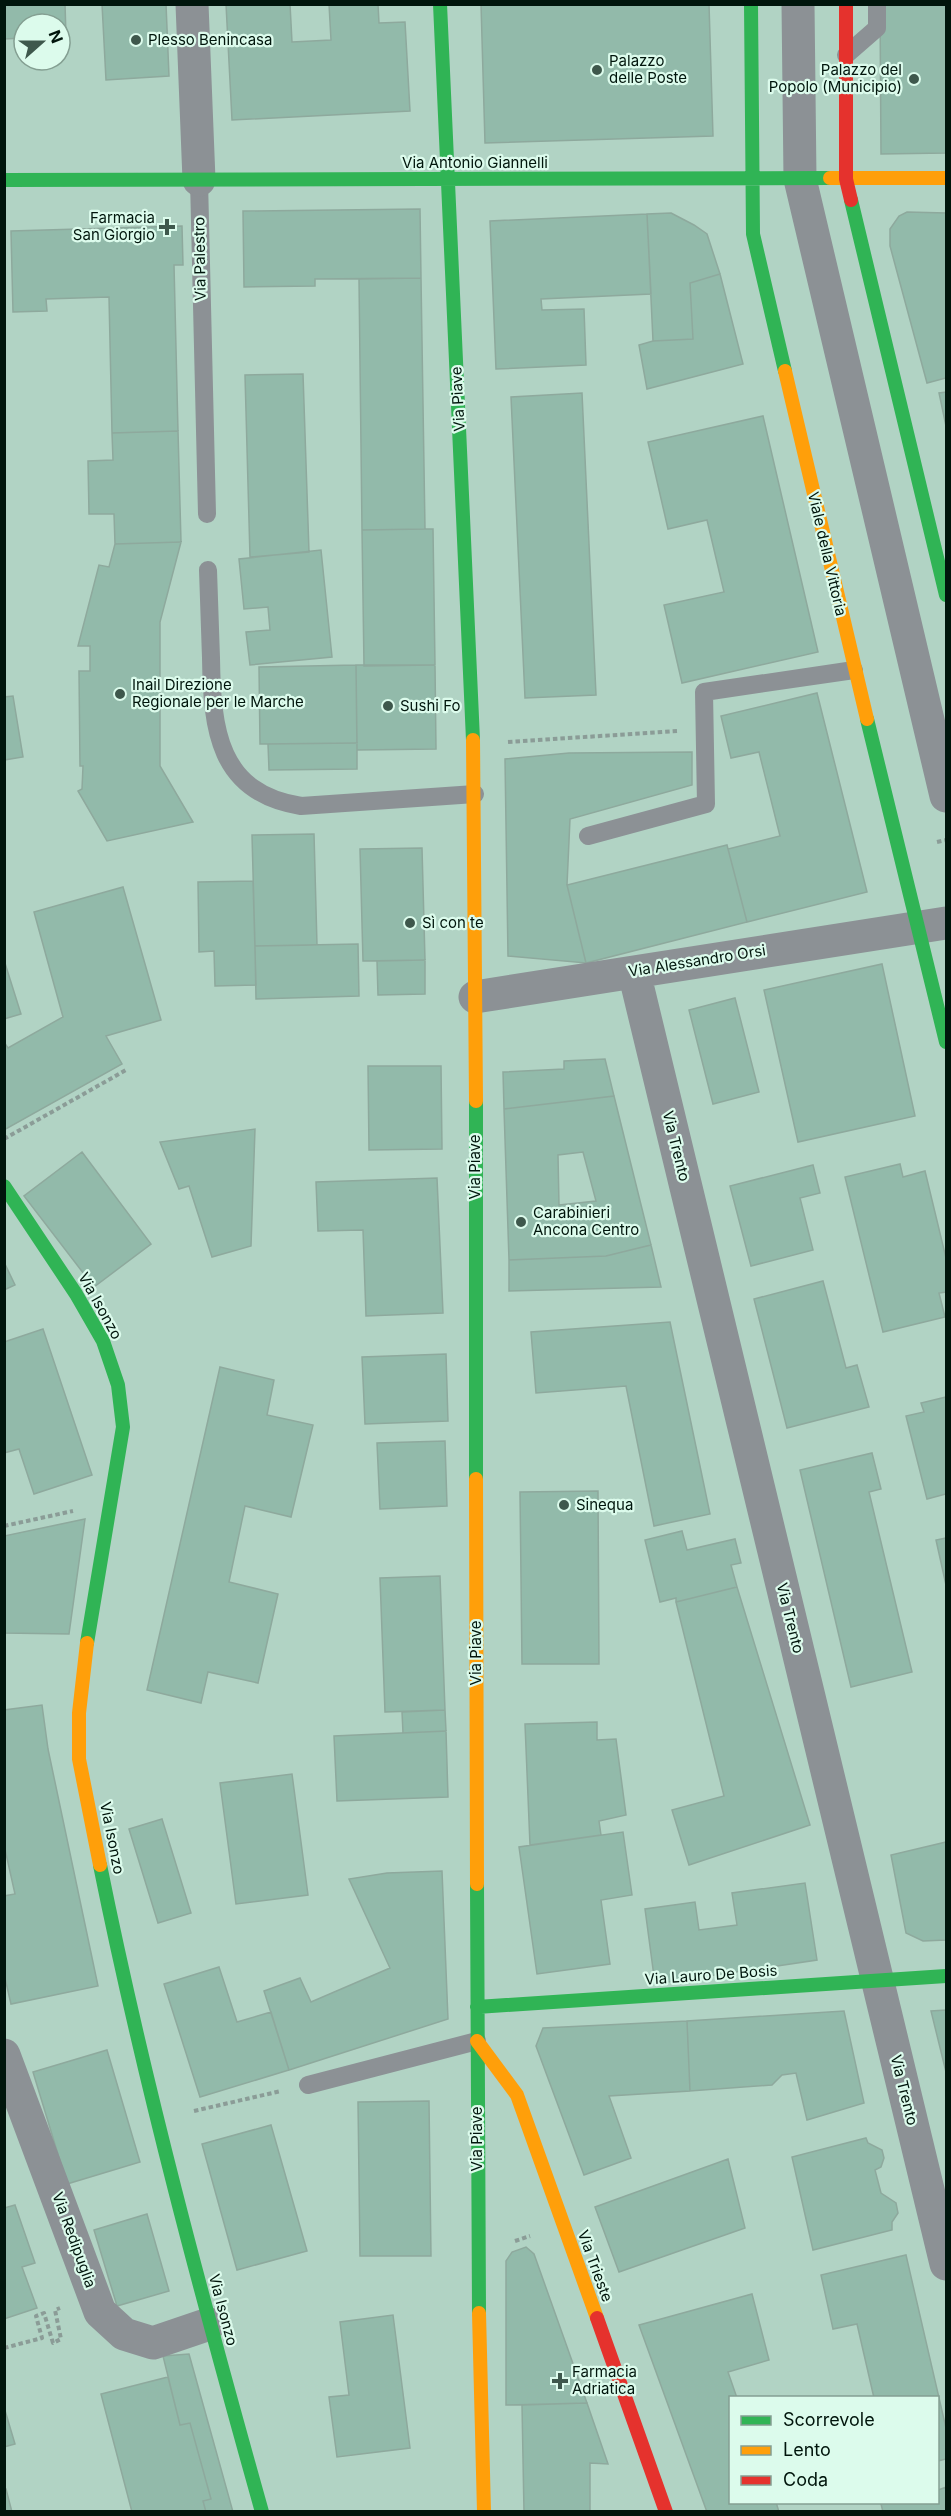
<svg xmlns="http://www.w3.org/2000/svg" width="951" height="2516" viewBox="0 0 951 2516" font-family="Inter,sans-serif">
<rect width="100%" height="100%" fill="#b1d3c4"/>
<path fill="#92baaa" stroke="#8ea99d" stroke-width="1.5" fill-rule="evenodd" d="M4,4H65L66,36H60V24H24V38L4,39Z
M102,4H166L169,76L106,80Z
M226,4H290L292,42L331,40L329,4H378L379,23L405,22L410,111L232,120Z
M481,4H709L713,136L485,143Z
M880,4H946V153L881,154Z
M420,209L421,278L315,279V286L244,287L243,211Z
M907,212L946,213V378L927,383L890,246V229L899,216Z
M671,213L694,225L707,234L720,274L690,283L693,339L653,341L647,214Z
M647,214L651,294L541,299L542,310L584,309L586,365L496,369L490,221Z
M182,226L183,265H174L178,431L112,433L109,297L46,299L47,311L13,312L11,231Z
M720,274L743,364L647,389L639,345L653,341L693,339L690,283Z
M421,278L425,529L362,530L359,279Z
M303,374L309,552L250,557L245,375Z
M946,392V426L939,393Z
M582,393L596,695L525,698L511,397Z
M763,416L818,652L682,683L664,605L724,592L707,520L668,529L648,442Z
M178,431L181,542L115,544L114,514H89L88,461L113,460L112,433Z
M425,529H433L435,665L364,666L362,530Z
M181,542L160,622V766L193,822L107,841L78,791L82,789L83,766H80L79,671H90V646H78L99,565L109,567L115,544Z
M321,550L332,657L250,665L246,632L270,630L268,607L244,609L239,559Z
M356,665L357,743L260,744L259,667Z
M356,665H435L436,749L357,750Z
M817,693L867,892L747,922L728,849L780,836L759,752L731,758L721,716Z
M13,696L23,757L4,760V697Z
M357,743V769L269,770L268,744Z
M692,752V785L570,819L567,885L586,963L508,956L505,759L569,753Z
M314,834L317,945L255,946L252,835Z
M727,845L747,922L586,963L567,885Z
M422,848L425,960L363,961L360,849Z
M253,881L256,985L215,986L214,951L199,952L198,882Z
M123,887L161,1020L106,1036L122,1064L4,1130V1042L8,1048L63,1017L34,912Z
M358,944L359,996L256,999L255,946Z
M4,960L21,1014L4,1019Z
M425,960V994L378,995L377,961Z
M882,964L915,1116L798,1142L764,990Z
M735,998L759,1092L713,1104L689,1010Z
M605,1059L614,1096L504,1109L503,1072L564,1069V1061Z
M368,1066H441L442,1149L369,1150Z
M614,1096L651,1245L606,1256L509,1260L504,1109ZM583,1152L596,1201L559,1205L558,1155Z
M255,1129L251,1246L212,1257L189,1186L179,1189L160,1142Z
M82,1152L151,1244L94,1287L24,1196Z
M900,1164L903,1177L925,1171L946,1258V1292L939,1293L945,1317L883,1332L845,1177Z
M813,1165L820,1193L800,1198L813,1250L751,1266L730,1186Z
M437,1178L443,1313L366,1316L363,1230L318,1231L316,1182Z
M651,1245L661,1287L509,1291V1260L606,1256Z
M4,1262L15,1285L4,1290Z
M823,1281L846,1368L857,1365L869,1407L787,1428L754,1299Z
M670,1322L710,1514L654,1526L626,1386L536,1393L531,1332Z
M43,1329L92,1475L34,1494L19,1449L4,1453V1342Z
M446,1354L448,1421L365,1424L362,1357Z
M220,1367L274,1380L267,1415L313,1425L291,1517L245,1506L229,1582L278,1594L258,1683L208,1672L201,1703L147,1690Z
M946,1397V1494L927,1499L906,1416L924,1412L921,1403Z
M445,1441L447,1506L380,1509L377,1443Z
M872,1453L881,1489L869,1492L912,1672L851,1687L800,1470Z
M598,1491L599,1664H522L520,1492Z
M85,1519L69,1634L4,1633V1536Z
M682,1531L687,1550L735,1539L741,1563L731,1565L737,1587L676,1602V1598L660,1602L645,1540Z
M946,1538V1585L936,1540Z
M440,1576L445,1710L385,1712L380,1578Z
M737,1587L810,1825L689,1865L672,1810L724,1796L676,1602Z
M42,1705L48,1749L98,1986L11,2004L4,1974V1896L15,1894L4,1845V1710Z
M445,1710L446,1731L403,1733L402,1712Z
M597,1722V1740L616,1739L626,1815L599,1821L601,1835L530,1845L525,1724Z
M446,1731L448,1797L337,1801L334,1736Z
M292,1774L308,1895L236,1904L220,1783Z
M162,1819L191,1913L158,1923L129,1829Z
M623,1832L632,1895L601,1900L610,1964L537,1974L519,1847Z
M946,1842V1940L923,1941L906,1933L891,1855Z
M442,1871L448,2019L289,2070L264,1991L300,1978L311,2002L390,1968L349,1879L387,1873Z
M805,1883L817,1960L655,1984L645,1909L695,1902L699,1930L737,1925L732,1893Z
M219,1967L237,2022L271,2012L289,2070L200,2097L164,1984Z
M946,2010V2072L931,2011Z
M844,2011L864,2103L807,2120L796,2073L782,2075L772,2085L690,2091L687,2021Z
M687,2021L690,2091L609,2096L631,2158L584,2175L536,2046L543,2028Z
M107,2050L140,2162L67,2184L33,2072Z
M429,2101L431,2256H360L358,2102Z
M271,2125L307,2251L237,2270L202,2144Z
M866,2138L868,2143L882,2150L884,2158L881,2167L875,2170L881,2193L896,2203L898,2213L892,2222V2230L813,2250L792,2157Z
M728,2159L745,2228L619,2272L595,2207Z
M15,2205L35,2263L22,2267L37,2308L4,2319V2208Z
M147,2214L169,2291L117,2306L94,2230Z
M526,2247L534,2254L587,2403L506,2405V2261L512,2252Z
M906,2255L946,2428V2459L938,2461V2398H874L857,2324L833,2329L821,2275Z
M752,2294L769,2360L728,2372L737,2398H730V2502H776L779,2512H707L639,2325Z
M393,2315L410,2448L337,2457L329,2397L349,2395L340,2322Z
M189,2354L233,2512H206L203,2501L211,2499L190,2423L180,2425L163,2356Z
M168,2377L180,2425L190,2423L211,2499L203,2501L206,2512H132L101,2394Z
M587,2403L608,2464L590,2463V2512H524L522,2405Z
M4,2407L15,2444L4,2447Z
M946,2487V2512H883L881,2504L886,2502H938V2490Z
M4,2489H6L12,2512H4Z"/>
<g fill="none" stroke-linecap="round" stroke-linejoin="round">
<path stroke="#8b9c97" stroke-width="4" stroke-dasharray="4.5 3" stroke-linecap="butt" d="M508,742L677,731
M937,842L946,840
M4,1139L126,1070
M4,1526L73,1511
M194,2111L281,2091
M515,2241L530,2236
M4,2348L42,2338L36,2316L44,2313L53,2343L61,2339L55,2310L60,2308"/>
<path stroke="#8c9195" stroke-width="18" d="M846,55L877,28V4
M199,180L207,514
M208,570C209,599 210,629 211,658C212,729 218,793 301,806L475,794
M588,836L706,804L704,692L854,670
M308,2085L477,2041"/>
<path stroke="#8c9195" stroke-width="33" d="M192,4L199,180
M798,4L800,179L946,796
M634,972L946,2264
M475,997L946,923
M4,2055L100,2312L124,2334L153,2343L209,2324"/>
<path stroke="#30b455" stroke-width="14" d="M440,4L473,740
M751,4L753,234L785,371
M4,180L830,178
M851,200L946,595
M867,719L946,1042
M476,1101V1479
M4,1186L76,1294L103,1341L118,1385L123,1427L87,1643
M100,1865C144,2083 202,2298 262,2512
M477,1884L479,2313
M477,2007L946,1976"/>
<path stroke="#ff9f0a" stroke-width="14" d="M830,178H946
M785,371L867,719
M473,740L476,1101
M476,1479L477,1884
M87,1643L79,1713V1759L100,1865
M477,2041L517,2095L597,2318
M479,2313L484,2512"/>
<path stroke="#e5322d" stroke-width="14" d="M846,4V179L851,200
M597,2318L666,2512"/>
</g>
<g fill="#3e584c" stroke="#dcfbec" stroke-width="2">
<circle cx="136" cy="40" r="6"/>
<circle cx="597" cy="70" r="6"/>
<circle cx="914" cy="79" r="6"/>
<path d="M164 218h6v6h6v6h-6v6h-6v-6h-6v-6h6z"/>
<circle cx="120" cy="694" r="6"/>
<circle cx="388" cy="706" r="6"/>
<circle cx="410" cy="923" r="6"/>
<circle cx="521" cy="1222" r="6"/>
<circle cx="564" cy="1505" r="6"/>
<path d="M557 2372h6v6h6v6h-6v6h-6v-6h-6v-6h6z"/>
</g>
<g text-anchor="middle" stroke-width="4.5" stroke-linejoin="round" paint-order="stroke">
<g font-size="15" fill="#00150c" stroke="#dcfbec" text-anchor="start">
<text x="148" y="45">Plesso Benincasa</text>
<text x="609" y="66">Palazzo<tspan x="609" dy="17">delle Poste</tspan></text>
<text x="902" y="75" text-anchor="end">Palazzo del<tspan x="902" dy="17">Popolo (Municipio)</tspan></text>
<text x="155" y="223" text-anchor="end">Farmacia<tspan x="155" dy="17">San Giorgio</tspan></text>
<text x="132" y="690">Inail Direzione<tspan x="132" dy="17">Regionale per le Marche</tspan></text>
<text x="400" y="711">Sushi Fo</text>
<text x="422" y="928">Sì con te</text>
<text x="533" y="1218">Carabinieri<tspan x="533" dy="17">Ancona Centro</tspan></text>
<text x="576" y="1510">Sinequa</text>
<text x="572" y="2377">Farmacia<tspan x="572" dy="17">Adriatica</tspan></text>
</g>
<g font-size="15" fill="#00150c" stroke="#dcfbec">
<text x="475" y="168">Via Antonio Giannelli</text>
<text transform="translate(200 259) rotate(-91)" y="5">Via Palestro</text>
<text transform="translate(458 399) rotate(-93)" y="5">Via Piave</text>
<text transform="translate(827 554) rotate(77)" y="5">Viale della Vittoria</text>
<text transform="translate(697 961) rotate(-9)" y="5">Via Alessandro Orsi</text>
<text transform="translate(676 1146) rotate(76)" y="5">Via Trento</text>
<text transform="translate(475 1167) rotate(-90)" y="5">Via Piave</text>
<text transform="translate(100 1306) rotate(61)" y="5">Via Isonzo</text>
<text transform="translate(790 1618) rotate(76)" y="5">Via Trento</text>
<text transform="translate(476 1653) rotate(-90)" y="5">Via Piave</text>
<text transform="translate(112 1838) rotate(79)" y="5">Via Isonzo</text>
<text transform="translate(711 1975) rotate(-4)" y="5">Via Lauro De Bosis</text>
<text transform="translate(904 2090) rotate(76)" y="5">Via Trento</text>
<text transform="translate(477 2139) rotate(-90)" y="5">Via Piave</text>
<text transform="translate(74 2240) rotate(70)" y="5">Via Redipuglia</text>
<text transform="translate(595 2266) rotate(70)" y="5">Via Trieste</text>
<text transform="translate(223 2310) rotate(75)" y="5">Via Isonzo</text>
</g>
</g>
<rect width="951" height="2516" fill="none" stroke="#00150c" stroke-width="12"/>
<rect x="729" y="2396" width="210" height="108" fill="#dcfbec" stroke="#849f92" stroke-width="1.5"/>
<rect x="741" y="2416" width="30" height="9" fill="#30b455" stroke="#849f92" stroke-width="1.5"/>
<text x="783" y="2426" font-size="18" fill="#00150c">Scorrevole</text>
<rect x="741" y="2446" width="30" height="9" fill="#ff9f0a" stroke="#849f92" stroke-width="1.5"/>
<text x="783" y="2456" font-size="18" fill="#00150c">Lento</text>
<rect x="741" y="2476" width="30" height="9" fill="#e5322d" stroke="#849f92" stroke-width="1.5"/>
<text x="783" y="2486" font-size="18" fill="#00150c">Coda</text>
<g transform="translate(42 42) rotate(69)"><circle r="28" fill="#dcfbec" stroke="#849f92" stroke-width="1.5"/>
<path d="M0-4.5L10 22L0 15L-10 22Z" fill="#3e584c"/>
<text y="-9" font-size="16" font-weight="bold" text-anchor="middle" fill="#00150c">N</text>
</g>
</svg>
